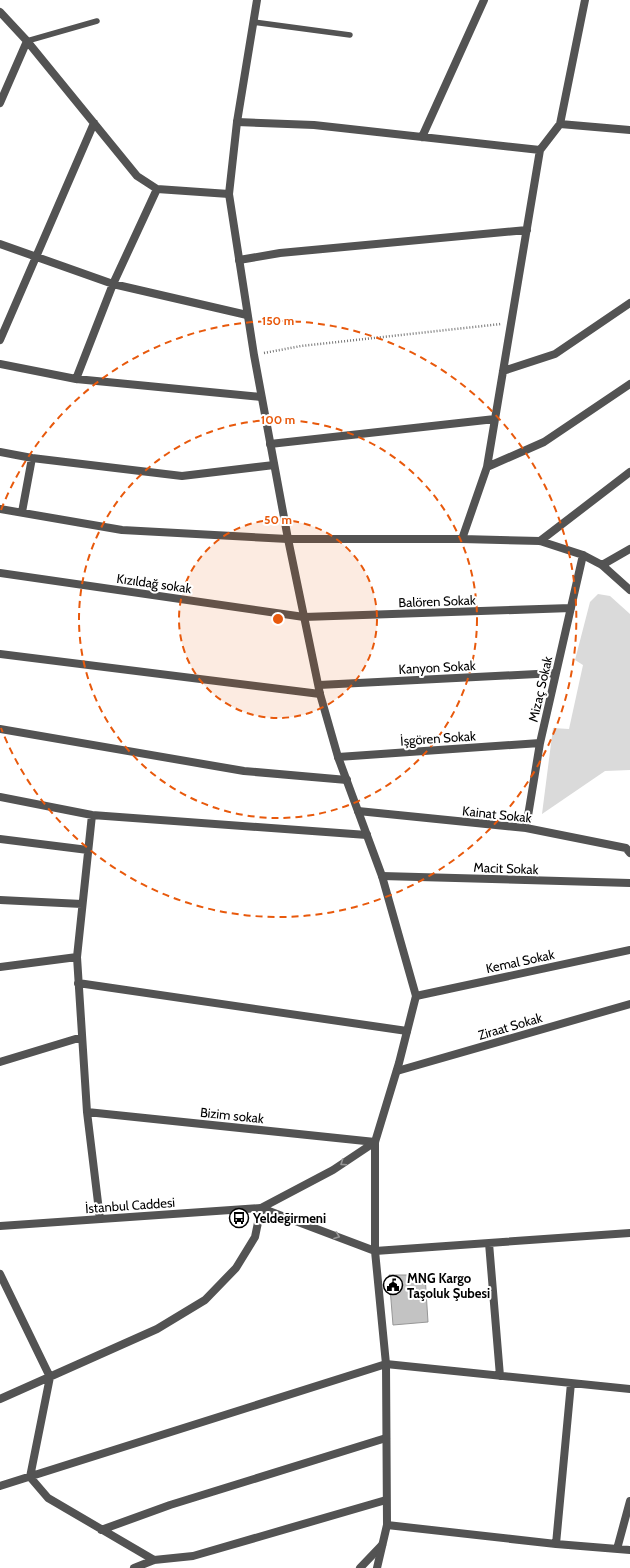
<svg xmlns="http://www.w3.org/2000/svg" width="630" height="1568" viewBox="0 0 630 1568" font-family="Cabin,sans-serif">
<rect width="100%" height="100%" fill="#fff"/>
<path fill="#dadada" d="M598,594L610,596L630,614V770L605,771L542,814L553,728L569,729L583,665L575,660L590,602Z"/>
<path fill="#c3c3c3" stroke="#979797" d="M389,1275H425L428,1322L393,1325Z"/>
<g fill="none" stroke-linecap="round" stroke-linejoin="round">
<path stroke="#757575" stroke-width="2.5" stroke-dasharray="1 2" stroke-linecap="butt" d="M264,353L301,346L501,324"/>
<path stroke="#535353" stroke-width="5.5" d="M253,22L350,35
M27,41L97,21"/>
<path stroke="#535353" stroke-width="8" d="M0,12L27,41L137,176L157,189L229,194
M0,103L27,41
M237,122L314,125L540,150
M560,124L630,130
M422,137L484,0
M0,244L113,284L247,315
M239,260L280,253L527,230
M0,340L94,123
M0,364L76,379L261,397
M503,371L555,354L630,303
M76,379L113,284L157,189
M270,444L495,419
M0,452L32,458L182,476L274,465
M487,467L540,150L560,124L585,0
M0,509L122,530L288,539H462L540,541L583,555L602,565L630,590
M22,512L32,458
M462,539L487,467L544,442L630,384
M540,541L630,472
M602,565L630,549
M0,573L304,617L571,608
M0,654L320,694
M319,685L556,673
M0,729L244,771L347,780
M338,757L540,743
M0,797L92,815L367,835
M358,811L526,828L626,848L630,853
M92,815L77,957L87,1112L100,1219
M526,828L540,743L583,555
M0,839L88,850
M382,876L630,883
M0,900L82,904
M0,967L77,957
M78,983L407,1031
M416,996L630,950
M0,1062L82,1037
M397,1071L630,1004
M87,1112L375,1142
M489,1243L500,1376
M375,1251L630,1233
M0,1274L50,1377L30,1477L48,1498L154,1560
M0,1399L157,1329L205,1300L236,1268L255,1237L261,1208
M0,1486L386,1364L630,1389
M387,1525L556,1544L630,1550
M101,1530L170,1505L386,1438
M556,1544L571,1383
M617,1549L630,1501
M134,1568L154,1560L193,1556L386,1500
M360,1568L382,1545"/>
<path stroke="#535353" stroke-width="8" d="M257,0L237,122L229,194L254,355L288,539L320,694L338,757L382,876L416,996L399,1063L375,1142V1251L386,1364L387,1525L377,1568
M261,1208L333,1170L375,1142
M0,1226L261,1208L375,1251"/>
</g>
<defs><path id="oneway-chevron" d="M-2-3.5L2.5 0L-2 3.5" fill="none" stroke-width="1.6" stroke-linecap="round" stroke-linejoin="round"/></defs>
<g stroke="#989898">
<use href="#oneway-chevron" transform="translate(343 1163) rotate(146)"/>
<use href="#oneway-chevron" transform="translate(337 1236) rotate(20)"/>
</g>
<circle cx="278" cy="619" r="99" fill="#e8590c" fill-opacity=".12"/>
<g fill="none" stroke="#e8590c" stroke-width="2" stroke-dasharray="7 5">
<circle cx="278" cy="619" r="99"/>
<circle cx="278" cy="619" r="199"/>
<path d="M1 510A298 298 0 1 1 1 728"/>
</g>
<defs>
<symbol id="bus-ring" viewBox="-11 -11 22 22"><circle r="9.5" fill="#fff" stroke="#000" stroke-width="1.5"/><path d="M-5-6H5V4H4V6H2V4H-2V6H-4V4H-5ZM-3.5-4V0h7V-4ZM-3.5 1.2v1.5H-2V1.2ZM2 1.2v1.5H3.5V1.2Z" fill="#000"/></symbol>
<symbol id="civic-ring" viewBox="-11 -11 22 22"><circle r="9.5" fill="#fff" stroke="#000" stroke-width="1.5"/><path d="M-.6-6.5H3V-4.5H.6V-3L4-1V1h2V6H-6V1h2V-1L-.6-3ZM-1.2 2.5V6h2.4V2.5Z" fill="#000"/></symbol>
</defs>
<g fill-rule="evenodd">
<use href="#bus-ring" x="228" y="1207" width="22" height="22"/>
<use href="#civic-ring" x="382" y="1274" width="22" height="22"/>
</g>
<g text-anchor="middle" stroke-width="4" stroke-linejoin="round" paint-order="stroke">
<g font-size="13" fill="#000" stroke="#fff">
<text transform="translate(154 583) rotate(8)" y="5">Kızıldağ sokak</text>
<text transform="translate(437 601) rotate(-2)" y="5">Balören Sokak</text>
<text transform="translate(437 667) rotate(-3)" y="5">Kanyon Sokak</text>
<text transform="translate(540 689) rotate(-77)" y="5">Mizaç Sokak</text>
<text transform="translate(438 738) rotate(-4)" y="5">İşgören Sokak</text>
<text transform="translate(497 814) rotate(6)" y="5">Kainat Sokak</text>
<text transform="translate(506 868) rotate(2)" y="5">Macit Sokak</text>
<text transform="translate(520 961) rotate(-12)" y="5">Kemal Sokak</text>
<text transform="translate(510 1026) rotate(-16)" y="5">Ziraat Sokak</text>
<text transform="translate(232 1115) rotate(6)" y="5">Bizim sokak</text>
<text transform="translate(130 1205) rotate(-4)" y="5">İstanbul Caddesi</text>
</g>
<g font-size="13" font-weight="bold" fill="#000" stroke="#fff" text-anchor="start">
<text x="253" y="1223">Yeldeğirmeni</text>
<text x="407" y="1283">MNG Kargo<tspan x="407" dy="15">Taşoluk Şubesi</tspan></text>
</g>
</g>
<circle cx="278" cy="619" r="6" fill="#e8590c" stroke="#fff" stroke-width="2"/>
<g font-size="12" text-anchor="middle" font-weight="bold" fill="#e8590c" stroke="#fff" stroke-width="4" stroke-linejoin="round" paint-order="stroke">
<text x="278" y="325">150 m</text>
<text x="278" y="424">100 m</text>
<text x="278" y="524">50 m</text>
</g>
</svg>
